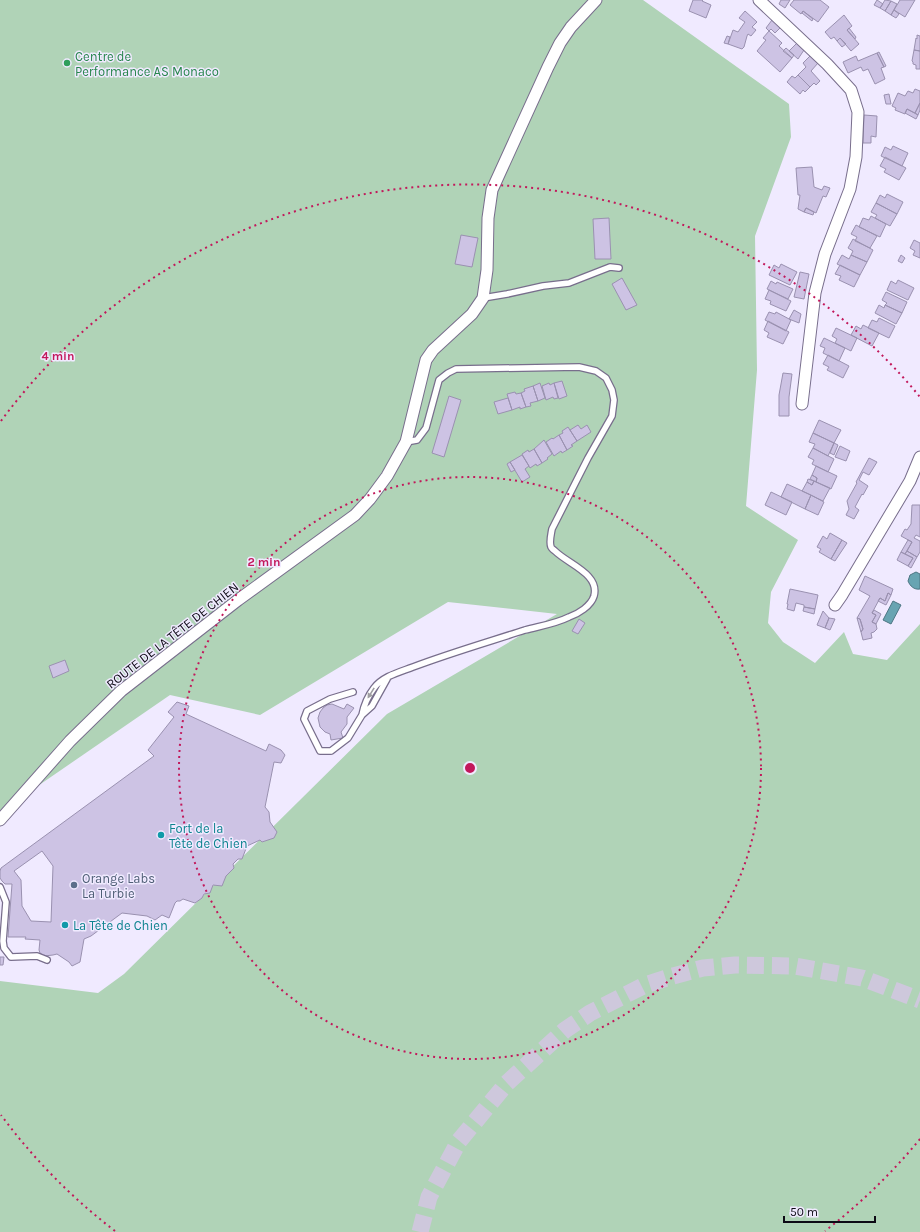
<svg xmlns="http://www.w3.org/2000/svg" width="920" height="1232" viewBox="0 0 920 1232" font-family="Karla,sans-serif">
<rect width="100%" height="100%" fill="#f0eaff"/>
<path fill="#b0d3b7" d="M0,0H643L789,104L791,137L755,236L757,370L746,506L798,540L771,592L768,623L783,642L815,663L844,632L853,654L887,660L920,624V1232H0V981L98,993L124,974L387,714L557,614L448,602L260,715L170,695L0,812Z"/>
<path fill="#68a4b2" stroke="#4d7683" d="M916,572L920,574V589C914,590 910,586 908,581L910,575Z
M893,601L901,605L891,624L883,620Z"/>
<path fill="#cdc3e4" stroke="#9a91b0" fill-rule="evenodd" d="M693,0H703L702,1L711,5L706,18L689,11Z
M781,0H790L785,8L779,4Z
M794,0H820L829,7L818,22L803,11L801,14L790,5Z
M877,0L883,4L880,8L874,5Z
M885,0L891,1L885,11L880,8Z
M900,0H915L905,17L894,10Z
M891,1L897,4L891,15L885,11Z
M894,10L899,14L896,18L891,15Z
M745,11L757,22L752,27L756,30L751,36L748,34L747,36L744,47L742,49L728,44L733,30L738,32L745,22L739,18Z
M803,11L813,19L812,21L802,13Z
M844,15L852,26L847,30L859,44L851,51L840,38L837,41L834,37L831,39L825,32Z
M772,20L780,28L775,33L771,29L769,31L766,28Z
M849,28L856,37L855,39L847,30Z
M769,31L782,43L779,46L792,58L780,72L757,51L766,40L763,38Z
M917,35L920,36V51L914,50L916,38L917,39Z
M727,36L730,37L728,44L724,43Z
M840,38L846,44L842,47L837,41Z
M797,43L804,50L798,59L789,51Z
M786,48L794,55L792,58L783,51Z
M914,50L920,51V69H916V65L913,64V62L912,61Z
M879,52L886,66L884,67L877,53Z
M877,53L884,67L881,68L885,79L875,84L868,69L863,71L861,67L848,73L843,62L856,56L858,61Z
M810,56L818,63L811,71L820,81L816,85L814,83L810,87L798,75L806,67L803,63Z
M798,75L810,87L805,92L803,90L800,94L787,82L792,76L795,78Z
M915,89L920,91V103L915,113L907,109L905,114L895,110L896,108L892,106L898,93L905,96L908,91L913,93Z
M889,94L891,104H886L884,95Z
M920,103V110L918,115L915,113Z
M907,109L918,115L916,119L905,113Z
M864,115L877,116L876,137L871,136V143H863Z
M893,146L908,153L902,166L881,156L885,147L891,150Z
M885,157L906,168L899,180L884,172L886,169L880,166Z
M812,167L814,187L822,190L824,186L830,188L826,197L823,196L816,213L806,208L804,212L798,209L800,195H798L796,168Z
M887,194L903,202L897,214L876,203L880,195L885,198Z
M876,203L897,214L890,226L875,218L877,215L871,212Z
M806,208L814,212L813,215L804,212Z
M871,216L886,224L880,237L859,227L863,218L869,220Z
M609,218L611,259H595L593,219Z
M856,225L877,236L870,248L855,241L857,237L851,234Z
M461,235L478,238L472,267L455,264Z
M853,239L873,250L867,262L851,255L853,251L848,248Z
M914,240L920,243V258L913,255L915,251L910,248Z
M842,255L849,259L851,255L867,262L860,275L837,264Z
M901,255L905,258L902,263L898,261Z
M781,264L797,272L790,285L769,275L774,265L779,268Z
M840,265L860,275L854,287L839,280L841,276L835,274Z
M800,272L809,274L804,299L794,297Z
M622,278L637,305L626,310L612,284Z
M898,280L914,288L908,300L887,290L891,281L896,284Z
M771,281L776,284L777,282L793,289L788,299L767,289Z
M769,290L791,301L786,311L770,304L771,301L765,299Z
M886,292L907,302L902,313L885,305L887,303L882,300Z
M879,305L884,308L885,305L902,313L896,324L875,313Z
M794,310L801,314L799,323L789,319Z
M769,312L775,314L776,312L791,320L786,331L765,320Z
M879,318L895,326L889,338L868,328L872,320L877,322Z
M768,321L789,332L783,344L767,337L769,333L764,330Z
M863,325L879,333L872,346L851,335L856,326L861,329Z
M836,328L857,338L851,351L835,343L837,339L832,336Z
M824,338L845,348L839,361L823,353L825,348L820,346Z
M828,355L849,366L843,378L827,370L829,367L823,364Z
M783,373L792,374L789,397V416H779V395Z
M562,381L567,396L559,399L554,383Z
M540,383L545,398L538,401L533,386Z
M549,383L550,385L554,383L558,398L554,399L553,397L546,400L542,386Z
M533,386L538,401L530,403L531,406L526,407L521,393L525,391L524,389Z
M515,392L516,394L521,393L526,407L520,409V407L512,410L507,394Z
M449,396L461,400L444,457L432,453Z
M508,398L512,410L498,414L494,402Z
M819,420L841,430L834,443L813,433Z
M578,425L581,429L587,425L591,432L577,441L570,430Z
M568,427L577,441L571,445L573,446L567,450L559,435L563,433L562,431Z
M813,433L834,443L828,456L813,448L815,444L809,442Z
M559,435L567,450L562,453L561,451L554,456L546,442L552,438L553,439Z
M544,440L552,454L547,458L548,459L542,463L534,449Z
M834,443L838,445L834,455L830,453Z
M840,446L850,451L846,461L835,457Z
M813,448L834,459L828,472L812,464L814,460L808,457Z
M534,449L542,463L537,466L536,464L530,468L522,454L528,450L529,452Z
M522,455L529,466L525,469L530,477L522,482L510,462Z
M869,458L877,462L869,475L863,472L859,480L868,486L863,495L862,494L855,507L859,510L854,519L846,515L849,509L847,501L857,483L856,482Z
M510,462L515,470L511,472L507,464Z
M816,466L837,476L831,489L816,482L817,478L812,475Z
M812,475L817,478L816,482L810,479Z
M808,479L814,481L812,485L807,482Z
M814,481L830,488L823,501L802,491L807,482L812,485Z
M787,484L811,495L805,509L781,497Z
M771,492L792,502L786,515L765,505Z
M811,495L824,502L818,515L805,509Z
M912,505H920V537L916,535L914,538L920,541V552L917,557L907,551L912,542L901,536L905,529L907,530L911,524Z
M830,533L842,540L831,559L819,552L821,549L817,547L823,536L827,539Z
M842,540L847,543L835,561L831,559Z
M908,540L912,542L905,554L901,552Z
M907,551L917,557L911,568L908,566L913,558L905,554Z
M901,552L913,558L908,566L897,560Z
M865,576L893,589L891,595L888,593L885,601L880,598L872,613L876,615L872,622L876,624L877,629L874,632L871,633L872,638L863,640L861,632L863,629L860,619L857,618L870,596L859,590Z
M790,589L818,595L815,609L804,607V605L796,603L794,611L787,609L788,604H787Z
M888,593L891,595L886,605L878,601L880,598L885,601Z
M804,607L815,609L814,614L803,611Z
M874,610L881,614L876,624L872,622L876,615L872,613Z
M823,611L829,618L825,628L817,625Z
M829,618L835,619L830,630L825,628Z
M857,618L860,619L863,629L861,632Z
M579,619L585,623L578,634L572,631Z
M65,660L69,671L53,678L49,666Z
M177,702L189,706L186,714L266,751L269,744L281,750L285,755L281,763L274,762L265,807L269,812L270,822L277,832L274,838L262,842L260,840L247,846L242,859H238L233,864L234,868L226,876L222,886L213,885L210,893L204,894L202,898L195,903L183,899L180,901H177L175,903L169,918L162,915L155,920L147,916L122,913L91,936L84,939L80,962L72,966L69,962L57,954L53,955L44,956L40,953L39,950L40,940L25,939L26,937H8L12,884H5L2,881L0,878V871L1,868L154,756L148,750L174,717L168,712ZM42,851L53,866L51,922L31,921L22,906L21,880L14,871Z
M332,704L344,709L347,704L354,708L347,717V724L341,732L343,738L331,740L330,734L325,732L320,727L318,718L320,712L323,708L327,705Z
M0,957H4L3,965H0Z"/>
<g fill="none" stroke-linecap="round" stroke-linejoin="round">
<path stroke="#cec8dc" stroke-width="17" stroke-dasharray="17 8" stroke-linecap="butt" d="M420,1232L429,1197L459,1141L507,1083L565,1030L590,1013L645,985L673,976L703,968L735,965L795,966L862,978L920,1000"/>
<defs>
<path id="lane" d="M483,298L507,294L543,286L569,283L610,267L619,268
M353,692L330,699L307,711L304,719L320,751H331L348,738L362,715L372,706L387,679
M362,715C364,705 367,697 374,688C383,676 400,672 413,667C450,653 488,642 525,630C540,626 555,624 569,617C578,614 591,606 594,596C600,574 568,564 555,551C555,551 551,548 551,547C549,542 551,535 552,529L588,458L612,416L614,400L612,390L606,378L596,371L579,367L456,369L448,373L439,380L426,428L417,440L406,442
M0,887L6,902L3,941L4,948L11,957L37,956L47,960"/>
<path id="street" d="M759,0L827,64L851,90L858,112L856,157L850,189L825,254L815,293L802,404
M835,605L842,595L910,481L920,457
M0,820L70,741L121,691L238,600L355,515L370,499L387,476L406,442L426,360L433,350L472,314L483,298L487,270L488,218L492,190L548,67L560,43L571,27L596,0"/>
</defs>
<use href="#lane" stroke="#786e8c" stroke-width="8"/>
<use href="#street" stroke="#786e8c" stroke-width="13"/>
<use href="#lane" stroke="#fff" stroke-width="5.5"/>
<use href="#street" stroke="#fff" stroke-width="11"/>
</g>
<defs><path id="oneway-solid" d="M-6-.8H1V-3.2L6.5 0L1 3.2V.8H-6Z"/></defs>
<use fill="#9e9da1" href="#oneway-solid" transform="translate(371 693) rotate(122)"/>
<g fill="none" stroke="#c2185b" stroke-width="2" stroke-dasharray="2 4">
<circle cx="470" cy="768" r="291"/>
<path d="M920 1139A583 583 0 0 1 825 1231M115 1231A583 583 0 0 1 1 1115M1 421A583 583 0 0 1 920 397"/>
</g>
<circle fill="#2e9e5b" stroke="#f0eaff" stroke-width="1.5" cx="67" cy="63" r="4"/>
<g fill="#0f9aa8" stroke="#f0eaff" stroke-width="1.5">
<circle cx="161" cy="835" r="4"/>
<circle cx="65" cy="925" r="4"/>
</g>
<circle fill="#5c6f8a" stroke="#f0eaff" stroke-width="1.5" cx="74" cy="885" r="4"/>
<g text-anchor="middle" stroke-width="3" stroke-linejoin="round" paint-order="stroke">
<g font-size="13" fill="#27864d" stroke="#f0eaff" text-anchor="start">
<text x="75" y="61">Centre de<tspan x="75" dy="15">Performance AS Monaco</tspan></text>
</g>
<g font-size="13" fill="#0d0a15" stroke="#f0eaff">
<text transform="translate(172 635) rotate(-38)" y="5">ROUTE DE LA TÊTE DE CHIEN</text>
</g>
<g font-size="13" fill="#0d838f" stroke="#f0eaff" text-anchor="start">
<text x="169" y="833">Fort de la<tspan x="169" dy="15">Tête de Chien</tspan></text>
<text x="73" y="930">La Tête de Chien</text>
</g>
<g font-size="13" fill="#4e5e75" stroke="#f0eaff" text-anchor="start">
<text x="82" y="883">Orange Labs<tspan x="82" dy="15">La Turbie</tspan></text>
</g>
</g>
<circle cx="470" cy="768" r="6" fill="#c2185b" stroke="#f0eaff" stroke-width="2"/>
<g font-size="12" text-anchor="middle" font-weight="bold" fill="#c2185b" stroke="#f0eaff" stroke-width="3" stroke-linejoin="round" paint-order="stroke">
<text x="58" y="360">4 min</text>
<text x="264" y="566">2 min</text>
</g>
<path d="M784 1216v6h91v-6" fill="none" stroke="#0d0a15" stroke-width="2"/>
<text x="790" y="1216" font-size="12" fill="#0d0a15" stroke="#f0eaff" stroke-width="3" paint-order="stroke">50 m</text>
</svg>
